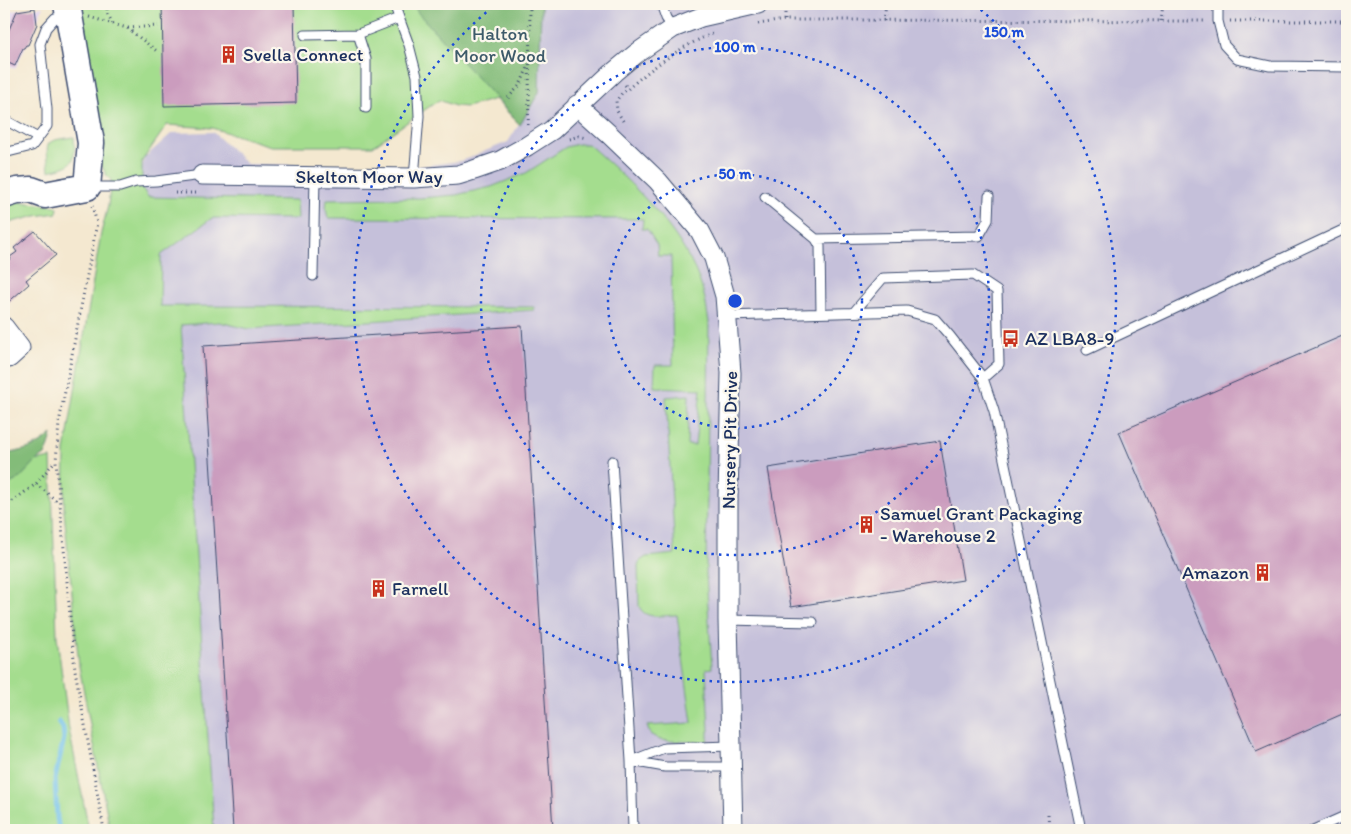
<svg xmlns="http://www.w3.org/2000/svg" width="1351" height="834" viewBox="0 0 1351 834" font-family="Itim,sans-serif">
<rect width="100%" height="100%" fill="#fbf7ec"/>
<filter id="ink" filterUnits="userSpaceOnUse"><feTurbulence type="fractalNoise" baseFrequency=".02" numOctaves="2"/><feDisplacementMap in="SourceGraphic" scale="10" xChannelSelector="R" yChannelSelector="G"/><feConvolveMatrix kernelMatrix="1 2 1 2 8 2 1 2 1" color-interpolation-filters="sRGB"/></filter>
<filter id="wash" filterUnits="userSpaceOnUse"><feTurbulence type="fractalNoise" baseFrequency=".0096" numOctaves="4" result="noise"/><feDisplacementMap in="SourceGraphic" scale="20" xChannelSelector="R" yChannelSelector="G"/><feGaussianBlur stdDeviation="1.12" result="paint"/><feColorMatrix in="noise" values="0 0 0 0 0 0 0 0 0 0 0 0 0 0 0 0 0 1.4 0 .05"/><feComposite in="paint" operator="in"/></filter>
<g filter="url(#wash)">
<rect width="100%" height="100%" fill="#f4e8d0"/>
<path fill="#e2d4f3" d="M43,7L33,29L35,30L28,45H26L15,69L4,64V12Z"/>
<path fill="#c5c0da" d="M541,4H1347V830H127L109,355L144,158L172,133L213,132L247,164L414,167L460,161L508,142L539,93Z"/>
<path fill="#a4dd8e" stroke="#608676" d="M73,4H541L539,92L520,125L495,99L467,107L455,106L439,100L373,146H271L212,128L167,125L142,161V188L148,197L297,200L298,219L212,218L161,255L160,306L534,307V310L249,329L219,322L181,325L214,830H110L79,666L64,511L65,451L101,233L108,206L111,180L107,176L98,159Z
M74,137C76,162 74,166 49,171C46,140 43,141 74,137Z
M578,144H588C632,183 686,233 703,291C706,301 707,312 709,322L706,574L712,668L706,669L709,731H708V740L704,742L671,741L660,740L650,734L647,726L692,723L677,615C664,615 645,621 639,606L638,566L640,561L646,557L675,554L666,397L689,395L687,445H695L701,389L654,387L655,365H673L671,256H658L657,245L647,229H642L643,219L328,218L326,209L327,199L420,198L456,195L491,187L526,173L566,147Z
M12,201L56,206L58,208L57,213L36,216L4,224V206Z
M51,458L57,637L69,729L89,830H4V467Z"/>
<path fill="#83bc79" stroke="#4f766c" d="M413,4H541L539,92L520,125L418,13Z
M52,434L49,446L45,455L36,461L19,479L4,487V454C23,451 37,448 52,434Z"/>
<g fill="none" stroke-linecap="round" stroke-linejoin="round">
<path stroke="#6fc1ea" stroke-width="5" d="M59,722L63,728L64,738L55,779L57,818L59,830"/>
</g>
<g id="blocks">
<path fill="#cb9cbe" d="M162,4H294L296,103L164,106Z
M35,8L37,24L28,45H26L24,48H23L15,66L4,61V41L17,11Z
M35,231L56,255L26,280L29,284L4,306V265L11,259L10,257L17,252L14,248Z
M522,326L553,830H233L203,346Z
M1347,334V712L1256,752L1119,432Z
M940,441L963,580L791,607L768,468Z"/>
</g>
</g>
<g filter="url(#ink)">
<use href="#blocks" fill-opacity="0" stroke="#3c4b6f" stroke-width="1"/>
<g fill="none" stroke-linecap="round" stroke-linejoin="round">
<defs>
<path id="lane" d="M394,4L409,45L417,76L419,116L414,178
M661,4L666,18L673,28
M1218,4V21L1224,45L1237,59L1270,66L1347,67
M358,34L366,59V108
M305,35L358,34L399,18
M7,121L38,138
M4,153L32,146L47,126V109L40,44L46,28L55,18L67,14
M88,187H120L136,182L156,181L202,175
M765,197L816,239L820,246L821,313
M816,239L979,236L988,220L989,196
M313,276L315,177
M854,312L883,278L973,275L997,291L999,364L983,378
M726,316L907,311L935,319L950,336L983,378L994,411L1081,830
M1087,350L1347,228
M612,461L631,761L633,830
M728,620L813,622
M731,746L664,748L631,761L665,767H731
M1313,830L1347,815"/>
<path id="street" d="M577,105L610,135L658,181L700,231L714,258L725,296L731,373L728,496V620L733,830
M202,175L414,178L458,175L474,170L500,161L527,146L552,130L614,72L637,53L673,28L701,17L758,4
M4,327L20,348L9,358"/>
<path id="secondary" d="M4,195L17,191L31,190L45,195L87,187L91,143L67,4"/>
</defs>
<use href="#lane" stroke="#3c4b6f" stroke-width="11"/>
<use href="#street" stroke="#3c4b6f" stroke-width="21"/>
<use href="#secondary" stroke="#3c4b6f" stroke-width="29"/>
<path stroke="#3c4b6f" stroke-width="3" stroke-dasharray="1 4" stroke-linecap="butt" d="M107,4V13L113,24
M785,4V20
M4,5L10,4
M89,17L127,28L158,52
M884,21L886,4
M1161,21L1163,4
M1230,21H1347
M758,24L785,20H818L1207,21
M128,28L158,26
M625,85L628,89C648,70 687,42 713,34
M508,98L520,85L529,65
M623,121L617,111L616,101L622,93L628,89
M528,125L529,101L530,4
M569,139L579,136L587,138
M175,193H198
M92,206L97,223L59,423L56,461L75,670L104,830
M36,484L59,503
M4,507L36,484L55,461
M1048,815L1049,830"/>
<use href="#lane" stroke="#fff" stroke-width="9"/>
<use href="#street" stroke="#fff" stroke-width="19"/>
<use href="#secondary" stroke="#fff" stroke-width="26"/>
</g>
</g>
<g fill="none" stroke="#1d4ed8" stroke-width="2.5" stroke-dasharray="2.5 5">
<circle cx="735" cy="301" r="127"/>
<circle cx="735" cy="301" r="254"/>
<path d="M975 5A381 381 0 1 1 495 5"/>
</g>
<defs>
<symbol id="building-bare" viewBox="-9 -9 18 18"><path d="M-4-6H4V6H1V3H-1V6H-4ZM-2.5-4.3h1.7v1.8h-1.7ZM.8-4.3h1.7v1.8H.8ZM-2.5-1h1.7V.8h-1.7ZM.8-1h1.7V.8H.8Z" fill="#c8321e" stroke="#fbf7ec" stroke-width="2.5" paint-order="stroke"/></symbol>
<symbol id="bus-bare" viewBox="-9 -9 18 18"><path d="M-5-6H5V4H4V6H2V4H-2V6H-4V4H-5ZM-3.5-4V0h7V-4ZM-3.5 1.2v1.5H-2V1.2ZM2 1.2v1.5H3.5V1.2Z" fill="#c8321e" stroke="#fbf7ec" stroke-width="2.5" paint-order="stroke"/></symbol>
</defs>
<g fill-rule="evenodd">
<use href="#building-bare" x="216" y="42" width="25" height="25"/>
<use href="#bus-bare" x="998" y="326" width="25" height="25"/>
<use href="#building-bare" x="854" y="512" width="25" height="25"/>
<use href="#building-bare" x="1250" y="560" width="25" height="25"/>
<use href="#building-bare" x="366" y="576" width="25" height="25"/>
</g>
<g text-anchor="middle" stroke-width="4.5" stroke-linejoin="round" paint-order="stroke">
<g font-size="19" fill="#3d5a6a" stroke="#fbf7ec">
<text x="500" y="40">Halton<tspan x="500" dy="22">Moor Wood</tspan></text>
</g>
<g font-size="19" fill="#1b2f5e" stroke="#fbf7ec" text-anchor="start">
<text x="243" y="61">Svella Connect</text>
<text x="1025" y="345">AZ LBA8-9</text>
<text x="880" y="520">Samuel Grant Packaging<tspan x="880" dy="22">- Warehouse 2</tspan></text>
<text x="1249" y="579" text-anchor="end">Amazon</text>
<text x="392" y="595">Farnell</text>
</g>
<g font-size="19" fill="#1b2f5e" stroke="#fbf7ec">
<text x="369" y="183">Skelton Moor Way</text>
<text transform="translate(729 440) rotate(-89)" y="7">Nursery Pit Drive</text>
</g>
</g>
<circle cx="735" cy="301" r="8" fill="#1d4ed8" stroke="#fbf7ec" stroke-width="2.5"/>
<g font-size="15" text-anchor="middle" font-weight="bold" fill="#1d4ed8" stroke="#fbf7ec" stroke-width="4.5" stroke-linejoin="round" paint-order="stroke">
<text x="1004" y="37">150 m</text>
<text x="735" y="52">100 m</text>
<text x="735" y="179">50 m</text>
</g>
<rect width="1351" height="834" fill="none" stroke="#fbf7ec" stroke-width="20"/>
</svg>
